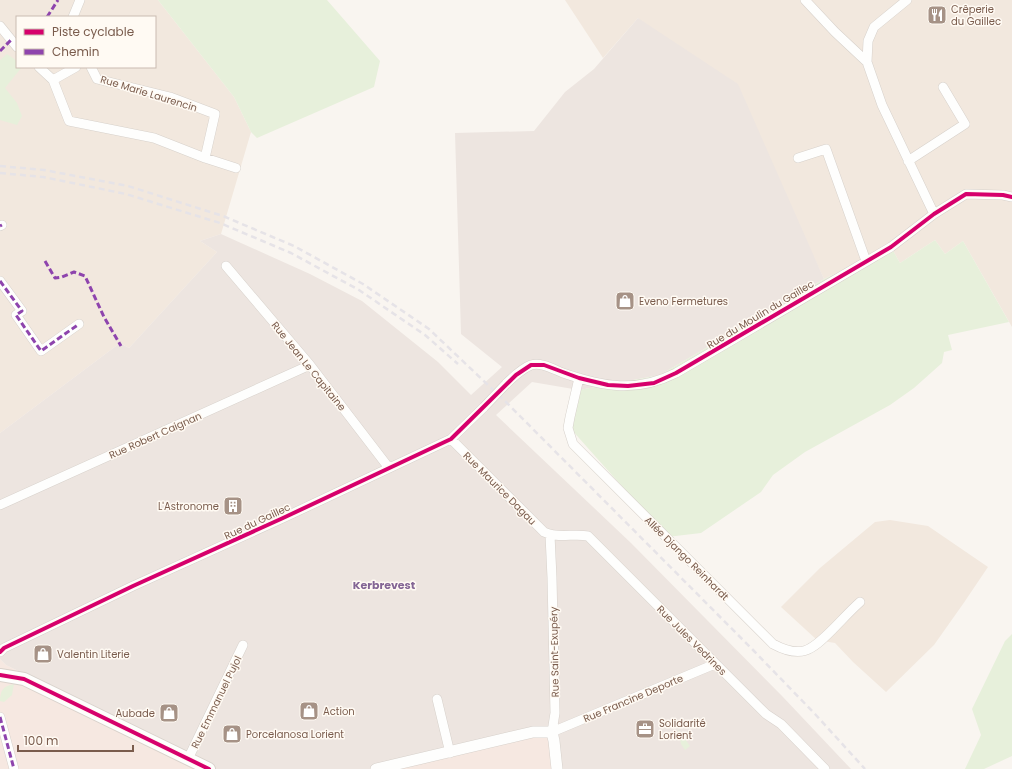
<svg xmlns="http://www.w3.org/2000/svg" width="1012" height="769" viewBox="0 0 1012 769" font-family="Poppins,sans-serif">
<rect width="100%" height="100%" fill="#f9f5f0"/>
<path fill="#f2e8de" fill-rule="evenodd" d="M0,0H158L234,97L251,132L221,234L200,241L217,252L129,348L120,343L0,433ZM17,17H155V67H17Z
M565,0H1012V327L963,241L945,254L935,240L900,263L891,247L824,279L802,232L638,18L603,58Z
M890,520L928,526L988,567L963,604L934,645L886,692L853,662L835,643L817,640L781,607L820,568L875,522Z"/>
<path fill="#f6e8e1" d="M0,659L6,665L75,699L209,769H0Z
M552,732L557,769H376Z"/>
<path fill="#ede5e0" d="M638,18L738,84L824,279L660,375L579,390L532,382L496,415L631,543L783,697L851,769H557L552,733L376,769H209L75,699L6,665L0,659V433L120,343L129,348L217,252L200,241L221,234L310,274L362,301L438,362L471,395L502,367L461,334L455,133L534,131L565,92L594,69Z"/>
<path fill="#e7f0db" d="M158,0H327L380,61L374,87L257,138L251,132L234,97Z
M7,54L17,61V67H22L5,88L17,103L22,116L17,125L0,120V60Z
M935,240L945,254L963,241L1009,322L948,335L952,350L944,352L942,363L914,388L890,405L805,452L773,475L761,492L701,533L667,537L571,429L579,390L660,375L824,279L891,247L900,263Z
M1012,634V756L984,769H965L981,735L972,709L1005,641Z
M14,684L12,695L4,702L0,701C0,691 3,686 14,684Z
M678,729L690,746L685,750L681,744Z"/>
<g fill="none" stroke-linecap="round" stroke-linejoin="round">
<defs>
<path id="minor" d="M805,0L835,32L867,62L882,105L934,214
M73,17L80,0
M0,26L17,47
M867,62L868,41L874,27L907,0
M39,67L53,80L69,121L154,138L205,158L236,168
M91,67L97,79L170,97L215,114L205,158
M53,80L76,67
M798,158L826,149L866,261
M908,161L965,124L943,87
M0,226L2,225
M226,266L310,365L389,468
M0,281L22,311L16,315L41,351L79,324
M579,378L570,417L568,428L573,444L773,644C801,659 811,651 832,630C841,621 850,611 860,602
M506,384C513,377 521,369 531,365C541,362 553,369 563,373C604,387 636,393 676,373L891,247L934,214L966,194L1003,195L1012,197
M451,439L544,532C557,539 574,533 588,536L766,714L781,724L825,769
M0,505L310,365
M550,535L552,578L555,713L552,732
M0,652L4,648L133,586L283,518L451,439L484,407
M437,699L450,753
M0,717L14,769
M552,732L715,664
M188,759L243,645"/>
<path id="tertiary" d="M376,769L533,732H552L554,741L557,769"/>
<path id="secondary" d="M0,675L24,679L209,769"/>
</defs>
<use href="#minor" stroke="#d7d1cb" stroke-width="10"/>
<use href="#tertiary" stroke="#d7d1cb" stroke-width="12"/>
<use href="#secondary" stroke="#d9d2cb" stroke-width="14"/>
<use href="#minor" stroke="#fefefd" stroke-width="9"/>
<use href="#tertiary" stroke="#fefefd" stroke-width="11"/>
<use href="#secondary" stroke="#fefefd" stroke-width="12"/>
<path stroke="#e6e3e7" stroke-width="2.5" stroke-dasharray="6 4" stroke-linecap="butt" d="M0,166L44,170L128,186L223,216L294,246L363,284L429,329L508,404L753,650L815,714L865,769
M0,173L43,177L126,194L220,223L291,253L359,290L425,335L458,364"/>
<defs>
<path id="minor-bridge" d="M484,407L506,384"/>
</defs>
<use href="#minor-bridge" stroke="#d7d1cb" stroke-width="10" stroke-linecap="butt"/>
<use href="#minor-bridge" stroke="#fefefd" stroke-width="9"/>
<path stroke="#8e44ad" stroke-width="3" stroke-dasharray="6 3" stroke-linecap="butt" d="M47,17L58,0
M0,51L11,40
M0,226L2,225
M45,261L55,278L62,277L74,272L85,276L104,317L121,346
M0,281L22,311L16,315L41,351L79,324
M0,717L14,769"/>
<defs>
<path id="cycleway" d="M0,652L4,648L133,586L283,518L451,439L516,375L531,365H544L579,378L608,385L628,386L654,383L676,373L891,247L934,214L966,194L1003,195L1012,197
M0,675L24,679L209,769"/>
</defs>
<use href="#cycleway" stroke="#fffaf3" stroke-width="6"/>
<use href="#cycleway" stroke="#d6006c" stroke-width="4"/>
</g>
<defs>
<symbol id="restaurant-square" viewBox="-11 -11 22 22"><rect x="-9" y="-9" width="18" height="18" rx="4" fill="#a69286" stroke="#fffaf3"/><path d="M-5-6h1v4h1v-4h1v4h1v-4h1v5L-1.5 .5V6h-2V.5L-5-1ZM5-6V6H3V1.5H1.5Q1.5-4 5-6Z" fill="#fff"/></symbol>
<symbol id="shop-square" viewBox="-11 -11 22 22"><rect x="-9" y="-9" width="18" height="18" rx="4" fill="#a69286" stroke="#fffaf3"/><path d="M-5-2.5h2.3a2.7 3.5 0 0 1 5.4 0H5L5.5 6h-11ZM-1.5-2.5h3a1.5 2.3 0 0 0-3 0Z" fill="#fff"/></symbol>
<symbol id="building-square" viewBox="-11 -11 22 22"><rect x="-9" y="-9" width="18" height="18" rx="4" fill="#a69286" stroke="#fffaf3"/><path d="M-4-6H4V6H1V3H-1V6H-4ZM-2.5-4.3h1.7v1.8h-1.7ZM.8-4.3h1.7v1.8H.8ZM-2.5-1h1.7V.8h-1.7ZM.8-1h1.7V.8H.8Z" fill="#fff"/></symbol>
<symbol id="office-square" viewBox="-11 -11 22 22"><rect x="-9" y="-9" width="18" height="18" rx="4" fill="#a69286" stroke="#fffaf3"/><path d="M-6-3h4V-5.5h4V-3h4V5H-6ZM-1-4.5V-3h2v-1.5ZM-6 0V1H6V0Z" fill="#fff"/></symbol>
</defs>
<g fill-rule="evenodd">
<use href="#restaurant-square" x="926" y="4" width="22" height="22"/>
<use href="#shop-square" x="614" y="290" width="22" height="22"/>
<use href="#building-square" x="222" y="495" width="22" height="22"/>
<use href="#shop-square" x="32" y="643" width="22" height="22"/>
<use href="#shop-square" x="298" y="700" width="22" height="22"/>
<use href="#shop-square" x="158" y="702" width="22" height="22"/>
<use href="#office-square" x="634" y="718" width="22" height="22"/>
<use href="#shop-square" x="221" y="723" width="22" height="22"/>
</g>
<g text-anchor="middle" stroke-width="3" stroke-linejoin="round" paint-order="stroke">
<g font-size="10" fill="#7a5c4d" stroke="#fffaf3" text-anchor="start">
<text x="951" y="13">Crêperie<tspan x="951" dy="12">du Gaillec</tspan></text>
<text x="639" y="305">Eveno Fermetures</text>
<text x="219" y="510" text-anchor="end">L'Astronome</text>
<text x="57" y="658">Valentin Literie</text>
<text x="323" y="715">Action</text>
<text x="155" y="717" text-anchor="end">Aubade</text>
<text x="659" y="727">Solidarité<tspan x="659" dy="12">Lorient</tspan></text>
<text x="246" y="738">Porcelanosa Lorient</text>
</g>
<g font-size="10" fill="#7a5c4d" stroke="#fffaf3">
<text transform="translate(149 93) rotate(17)" y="4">Rue Marie Laurencin</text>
<text transform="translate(760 314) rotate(-31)" y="4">Rue du Moulin du Gaillec</text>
<text transform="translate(309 366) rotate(51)" y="4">Rue Jean Le Capitaine</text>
<text transform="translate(155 435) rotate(-24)" y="4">Rue Robert Caignan</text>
<text transform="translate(500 488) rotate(45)" y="4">Rue Maurice Dagau</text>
<text transform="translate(257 521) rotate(-25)" y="4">Rue du Gaillec</text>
<text transform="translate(687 558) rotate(45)" y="4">Allée Django Reinhardt</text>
<text transform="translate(692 640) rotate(45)" y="4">Rue Jules Vedrines</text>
<text transform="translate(554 652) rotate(-91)" y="4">Rue Saint-Exupéry</text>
<text transform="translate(633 698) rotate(-23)" y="4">Rue Francine Deporte</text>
<text transform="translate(216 702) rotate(-64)" y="4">Rue Emmanuel Pujol</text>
</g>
<g font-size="11" font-weight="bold" fill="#846695" stroke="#fffaf3">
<text x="384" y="589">Kerbrevest</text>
</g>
</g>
<rect x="16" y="16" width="140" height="52" fill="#fffaf3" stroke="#cabbb1"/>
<rect x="24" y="29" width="20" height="6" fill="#d6006c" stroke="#cabbb1"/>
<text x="52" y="36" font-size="12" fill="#7a5c4d">Piste cyclable</text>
<rect x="24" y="49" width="20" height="6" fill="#8e44ad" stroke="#cabbb1"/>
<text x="52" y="56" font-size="12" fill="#7a5c4d">Chemin</text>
<path d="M18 745v6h115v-6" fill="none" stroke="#7a5c4d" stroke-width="2"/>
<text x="24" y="745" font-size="12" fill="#7a5c4d" stroke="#fffaf3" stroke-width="3" paint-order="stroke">100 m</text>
</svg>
